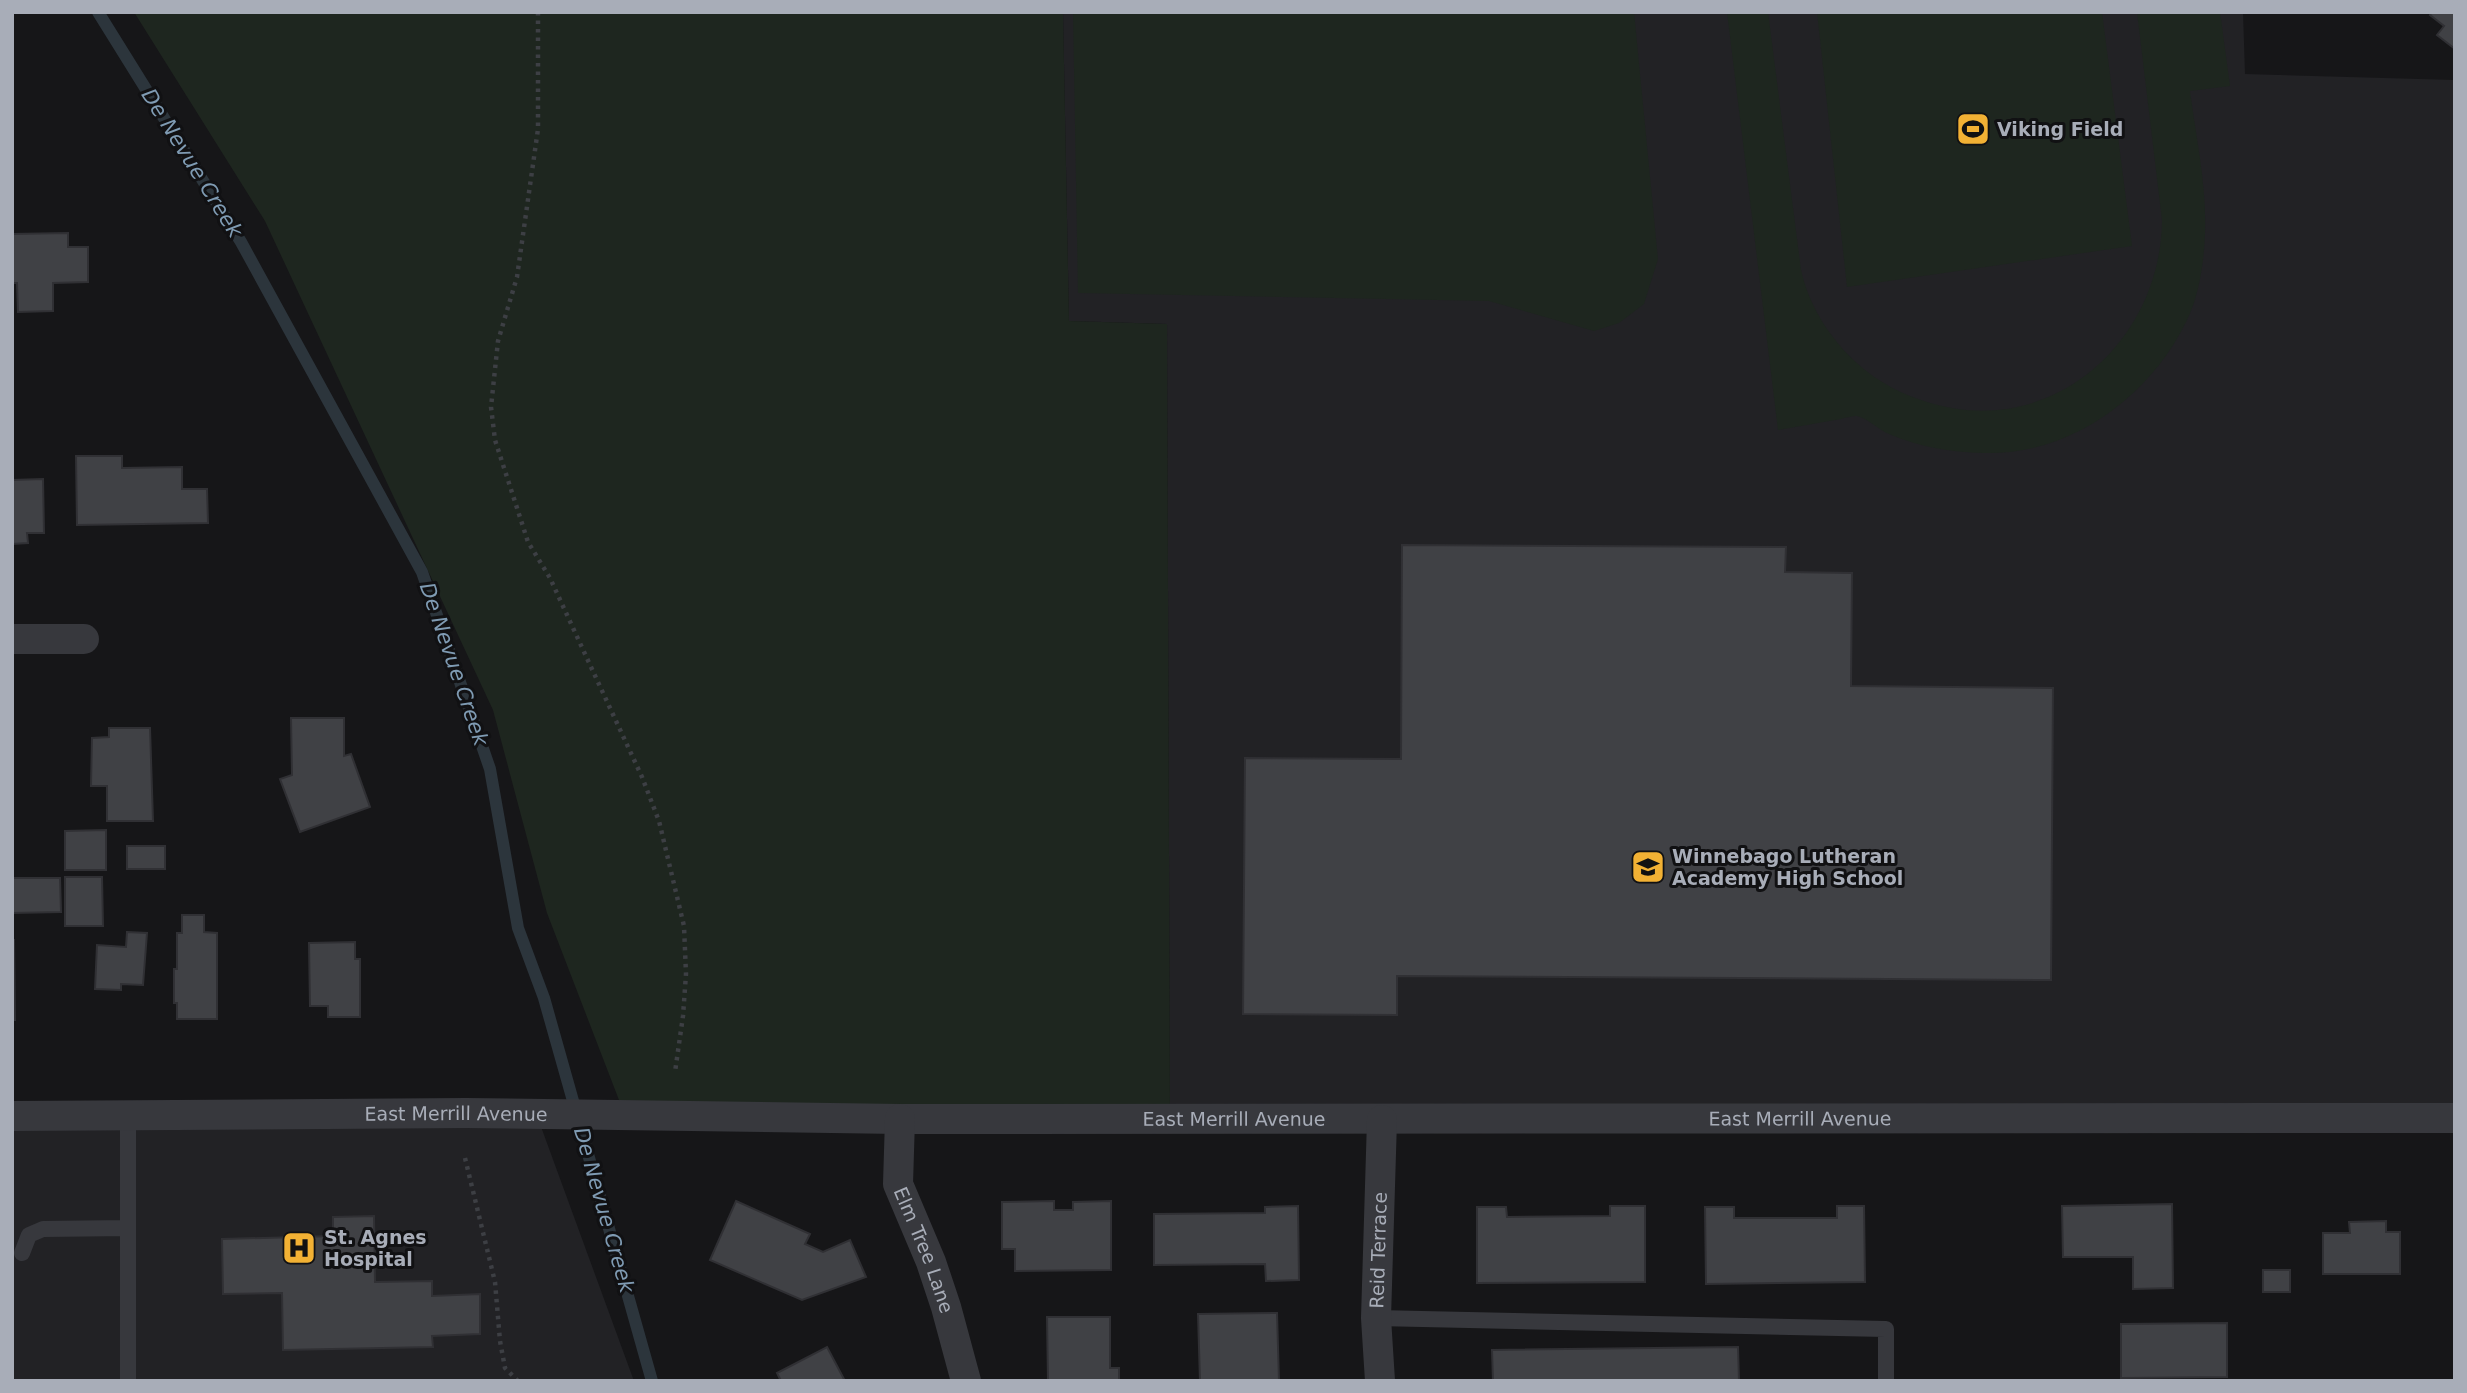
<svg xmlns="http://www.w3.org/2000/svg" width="2467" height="1393" viewBox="0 0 2467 1393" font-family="'DejaVu Sans',sans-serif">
<rect width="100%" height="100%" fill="#161618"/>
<path fill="#222225" d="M1063,12H2243L2245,74L2455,80V1118L1170,1119L1167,324L1069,321Z
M536,1113L634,1381H12V1116Z"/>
<path fill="#1e261f" d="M134,12H1063L1069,321L1167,324L1170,1119L624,1113L547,913L493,710L265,221Z
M1073,12H1634L1658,259L1644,304L1619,323L1594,331L1489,301L1078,293Z
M1727,12H1768L1801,270C1809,306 1830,339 1858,364C1878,382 1901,394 1927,402C2050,441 2161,343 2162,220L2137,12H2220L2230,86L2190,91C2196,138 2207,186 2205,234C2204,262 2199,297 2186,322C2149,398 2069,456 1983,453C1950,452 1919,447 1889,434C1879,430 1867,418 1857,416C1852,416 1845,418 1841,419C1820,423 1799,426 1778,430Z
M1817,12H2102L2132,246L1847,287Z"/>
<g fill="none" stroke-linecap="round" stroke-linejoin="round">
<path stroke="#2c353c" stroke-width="12" d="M98,12L241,242L422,572L490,769L518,928L544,998L652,1381"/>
</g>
<path fill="#404145" stroke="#303034" stroke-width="2" d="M2432,12H2455V49L2437,35L2444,26L2430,15Z
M68,233V247H88V282L53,283V311L18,312L17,283H12V234Z
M76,456H122V468L182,467V489H207L208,523L77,525Z
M43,479L44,533H27L28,543L12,544V480Z
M1402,545L1786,547L1785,572L1852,573L1851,686L2053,688L2051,980L1397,976V1015L1243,1014L1245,758L1401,759Z
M291,718H344V756L351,754L370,807L300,832L280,779L292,775Z
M109,728H150L153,821H107V786H91L92,738L109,737Z
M106,830V870H65V831Z
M127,846H165V869H127Z
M65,877H102L103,926H65Z
M12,878H60L61,912L12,913Z
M182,915H204V932L217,933V1019H177V1003H174V969H177V933H182Z
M127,932L147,933L143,985L121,984V990L95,989L97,945L126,947Z
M12,940H14L15,1020H12Z
M355,942V959H360V1017H328V1006H310L309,943Z
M736,1201L810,1234L805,1244L823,1252L850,1240L866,1277L802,1300L710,1260Z
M1054,1201V1210H1073V1202L1111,1201V1270L1015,1271V1249H1002V1202Z
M2172,1204L2173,1288L2133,1289V1257H2063L2062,1206Z
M1298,1206L1299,1280L1266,1281L1265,1264L1154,1265V1214L1265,1213V1207Z
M1610,1206H1645V1282L1477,1283V1207H1506L1507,1217L1610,1216Z
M1837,1206H1864L1865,1282L1706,1284L1705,1207H1734V1218H1837Z
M374,1216L375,1282L432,1281V1296L480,1294V1334L432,1336L433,1347L283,1350L282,1293L223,1294L222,1239L333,1236V1217Z
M2386,1221V1232H2400V1274H2323V1233H2350L2349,1222Z
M2263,1270H2290V1292H2263Z
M1277,1313L1279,1381H1200L1198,1314Z
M1047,1317H1110V1368H1119V1381H1048Z
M2227,1323V1377L2121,1378V1324Z
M827,1347L845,1381H781L777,1373Z
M1738,1347L1739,1381H1493L1492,1350Z"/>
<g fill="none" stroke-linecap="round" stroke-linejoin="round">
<path stroke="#3d3f44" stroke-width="4.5" stroke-dasharray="3.5 5" stroke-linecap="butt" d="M538,12V129L517,277L498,341L491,407L495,440L528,542L550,578L591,667L642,777L659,821L684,926L686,974L683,1016L675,1072
M465,1158L495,1282L500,1341L505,1368L518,1381"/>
<path stroke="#37383d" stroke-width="16" d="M22,1253L29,1235L43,1229L128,1228
M1376,1318L1886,1329V1381
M128,1381V1115"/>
<g stroke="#37383d" stroke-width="30">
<path d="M12,639H84"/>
<path id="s1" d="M12,1116L466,1113L900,1119L2455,1118"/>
<path id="s2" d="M900,1119L898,1184L931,1262L946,1307L966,1381"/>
<path id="s3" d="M1380,1381L1376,1318L1382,1120"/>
</g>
</g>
<defs>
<symbol id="stadium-square" viewBox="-11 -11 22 22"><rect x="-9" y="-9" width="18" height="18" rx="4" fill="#f2b134" stroke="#111113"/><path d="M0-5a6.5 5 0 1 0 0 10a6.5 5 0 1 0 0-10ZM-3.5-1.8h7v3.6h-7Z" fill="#111"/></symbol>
<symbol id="school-square" viewBox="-11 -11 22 22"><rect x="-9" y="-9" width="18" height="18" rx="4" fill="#f2b134" stroke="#111113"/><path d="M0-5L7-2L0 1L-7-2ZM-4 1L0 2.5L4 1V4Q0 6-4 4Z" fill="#111"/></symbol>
<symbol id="hospital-square" viewBox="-11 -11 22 22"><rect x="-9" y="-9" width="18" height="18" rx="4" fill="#f2b134" stroke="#111113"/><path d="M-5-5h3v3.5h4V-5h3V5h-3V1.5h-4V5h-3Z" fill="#111"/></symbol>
</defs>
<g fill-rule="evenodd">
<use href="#stadium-square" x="1954" y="110" width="38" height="38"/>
<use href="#school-square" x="1629" y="848" width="38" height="38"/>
<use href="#hospital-square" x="280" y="1229" width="38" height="38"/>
</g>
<g text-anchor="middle" stroke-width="6" stroke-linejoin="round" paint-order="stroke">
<g font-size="19" font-weight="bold" fill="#a8adb8" stroke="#111113" text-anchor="start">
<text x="1997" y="136">Viking Field</text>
<text x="1672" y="863">Winnebago Lutheran<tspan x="1672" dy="22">Academy High School</tspan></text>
<text x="324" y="1244">St. Agnes<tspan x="324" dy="22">Hospital</tspan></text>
</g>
<g font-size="19" fill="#a8adb8" stroke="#111113">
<text dy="7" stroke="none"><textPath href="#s1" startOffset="444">East Merrill Avenue</textPath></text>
<text dy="7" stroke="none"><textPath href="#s1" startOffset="1222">East Merrill Avenue</textPath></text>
<text dy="7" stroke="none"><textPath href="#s1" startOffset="1788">East Merrill Avenue</textPath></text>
<text dy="7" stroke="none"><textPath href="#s3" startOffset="131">Reid Terrace</textPath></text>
<text dy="7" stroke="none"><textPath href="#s2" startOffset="136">Elm Tree Lane</textPath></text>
</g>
<g font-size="21" font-style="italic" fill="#7f9bb3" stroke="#111113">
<text transform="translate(192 163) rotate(58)" y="7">De Nevue Creek</text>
<text transform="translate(454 664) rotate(71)" y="7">De Nevue Creek</text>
<text transform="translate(604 1210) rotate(74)" y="7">De Nevue Creek</text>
</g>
</g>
<rect width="2467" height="1393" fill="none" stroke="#a8adb8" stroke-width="28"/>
</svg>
